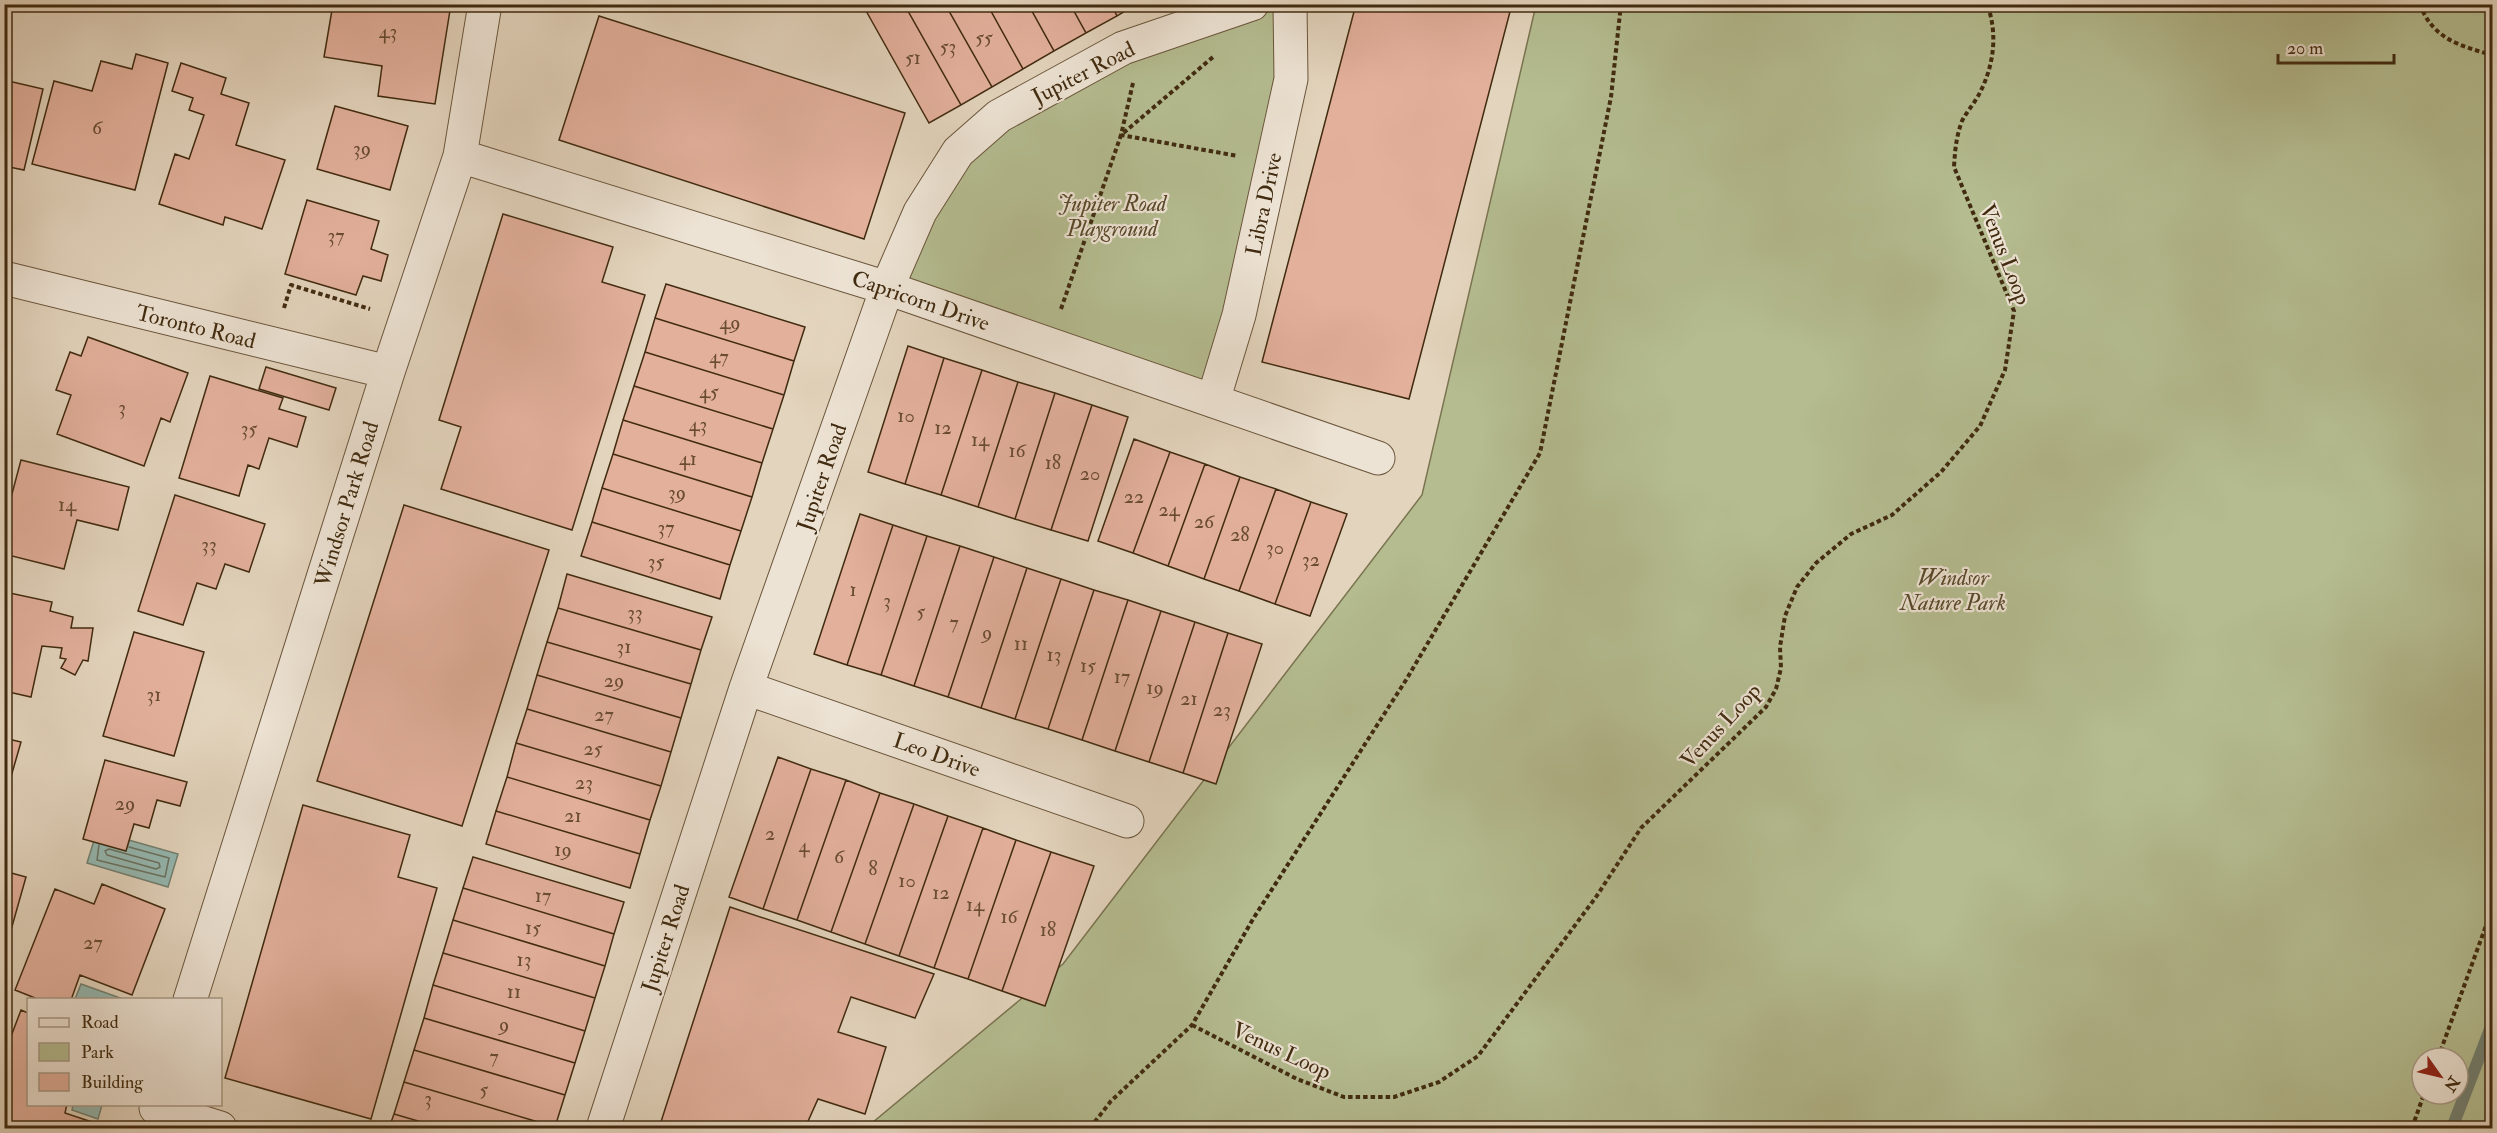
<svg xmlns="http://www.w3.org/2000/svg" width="2497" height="1133" viewBox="0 0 2497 1133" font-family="'IM FELL Double Pica',serif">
<rect width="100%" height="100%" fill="#e3d4bd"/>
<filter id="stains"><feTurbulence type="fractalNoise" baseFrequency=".00333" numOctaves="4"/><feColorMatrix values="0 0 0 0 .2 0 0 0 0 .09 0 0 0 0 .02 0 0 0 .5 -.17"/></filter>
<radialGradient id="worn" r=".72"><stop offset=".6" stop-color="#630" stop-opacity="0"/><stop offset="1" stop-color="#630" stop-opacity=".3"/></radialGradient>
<path fill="#b4bc90" stroke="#7a7450" stroke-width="1.5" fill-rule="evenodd" d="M1252,5H1289L1213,401L888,288L999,116Z
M1536,5H2492V1128H866L1063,964L1422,495ZM2422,1058H2458V1094H2422Z"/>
<path fill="#95b8b1" stroke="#738071" stroke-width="1.5" d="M97,831L178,854L168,887L87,863Z
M81,984L123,999H75Z
M73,1105V1104L102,1105L98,1119L72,1110Z"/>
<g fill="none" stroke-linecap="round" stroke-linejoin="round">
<path stroke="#6b7260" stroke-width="1.5" d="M99,845L97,860L165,877L169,858L129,847
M109,849L159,863L160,867L156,869L107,855L105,851Z"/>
<path stroke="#738071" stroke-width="12" d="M2452,1128L2492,1024"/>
</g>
<path fill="#e3b09c" stroke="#412b10" stroke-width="1.5" d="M333,4H451L435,104L378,96L382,66L324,57Z
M872,4H904L961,105L929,123L865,9Z
M904,4H945L992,87L961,105Z
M945,4H987L1023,69L992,87Z
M987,4H1028L1054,51L1023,69Z
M1028,4H1070L1086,33L1054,51Z
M1070,4H1111L1117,16L1086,33Z
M1111,4H1137L1117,16Z
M1356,4H1512L1409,399L1262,362Z
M599,16L905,113L864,239L559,140Z
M136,54L168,63L135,190L32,164L54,81L92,91L101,61L132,69Z
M181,63L226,78L221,94L249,103L236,145L285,160L262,229L225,217L223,225L159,204L175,154L189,159L204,115L189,110L193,98L172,91Z
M4,80L43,89L24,170L4,166Z
M335,106L408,126L390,190L317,169Z
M307,200L379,221L371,249L388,255L381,281L363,276L356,295L285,274Z
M503,214L613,247L602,282L645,295L572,530L441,489L461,427L439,420Z
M666,284L805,327L794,361L655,318Z
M655,318L794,361L784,395L645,352Z
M88,337L188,373L170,422L161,418L144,466L57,434L71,395L56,390L70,352L81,356Z
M908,346L944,358L905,484L868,472Z
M645,352L784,395L773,429L634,386Z
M944,358L982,370L941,495L905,484Z
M266,367L336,388L329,410L259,389Z
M982,370L1018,382L978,507L941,495Z
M210,376L283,398L279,409L306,417L297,447L269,438L259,469L248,465L239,496L179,478Z
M1018,382L1055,393L1015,519L978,507Z
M634,386L773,429L762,463L623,420Z
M1055,393L1092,405L1051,530L1015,519Z
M1092,405L1128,417L1088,541L1051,530Z
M623,420L762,463L752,497L613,454Z
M1134,439L1170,452L1133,553L1098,541Z
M1170,452L1205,464L1168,566L1133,553Z
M613,454L752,497L741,531L602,488Z
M21,460L129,487L118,530L77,520L64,569L4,554V524Z
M1205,464L1240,477L1204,579L1168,566Z
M1240,477L1276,489L1239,591L1204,579Z
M602,488L741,531L730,565L592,522Z
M1276,489L1311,502L1275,604L1239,591Z
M175,495L265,524L249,572L225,564L216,589L197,583L183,625L138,611Z
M1311,502L1347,514L1310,616L1275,604Z
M404,505L549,550L462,826L317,781Z
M860,514L893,525L847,665L814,654Z
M592,522L730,565L720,599L581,556Z
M893,525L927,536L881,675L847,665Z
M927,536L960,546L914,686L881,675Z
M960,546L994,557L948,697L914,686Z
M994,557L1027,568L981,708L948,697Z
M1027,568L1061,579L1015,719L981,708Z
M567,574L712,617L701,650L558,608Z
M1061,579L1094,590L1048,729L1015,719Z
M1094,590L1128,600L1082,740L1048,729Z
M5,592L52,602L50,611L73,617L71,628H93L88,661L83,660L75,675L61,668L66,659L60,658L62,648L42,646L31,697L4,691Z
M1128,600L1161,611L1115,751L1082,740Z
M558,608L701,650L691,684L547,642Z
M1161,611L1195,622L1149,762L1115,751Z
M1195,622L1228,633L1183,773L1149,762Z
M134,632L204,652L174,756L103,736Z
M1228,633L1262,644L1216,784L1183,773Z
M547,642L691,684L681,718L537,675Z
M537,675L681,718L671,752L527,709Z
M527,709L671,752L661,786L516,743Z
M4,738L21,742L4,801Z
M516,743L661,786L650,820L507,777Z
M778,757L811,769L763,909L729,897Z
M105,760L187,782L180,806L157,800L149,828L134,824L126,851L83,839Z
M811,769L846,780L797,920L763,909Z
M507,777L650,820L640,854L496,811Z
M846,780L880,793L831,932L797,920Z
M880,793L914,804L865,944L831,932Z
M914,804L948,816L899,956L865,944Z
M303,805L410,835L398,877L437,888L371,1119L225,1078Z
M496,811L640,854L630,888L486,844Z
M948,816L983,828L934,968L899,956Z
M983,828L1016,840L968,979L934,968Z
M1016,840L1051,852L1002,991L968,979Z
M1051,852L1094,866L1045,1006L1002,991Z
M473,857L624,902L614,934L463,888Z
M4,871L26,877L11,930L4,928Z
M102,884L165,909L132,995L80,975L71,1000H40L15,990L55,889L94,904Z
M463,888L614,934L605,966L453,920Z
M730,907L934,974L915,1018L851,997L838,1032L886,1047L865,1114L818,1099L805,1128H659Z
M453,920L605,966L595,998L443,953Z
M443,953L595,998L585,1031L433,985Z
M433,985L585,1031L575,1063L424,1018Z
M21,1010L28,1013V1104H67L65,1113L110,1128H4V1055Z
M424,1018L575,1063L565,1095L414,1050Z
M414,1050L565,1095L555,1127L404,1082Z
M404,1082L555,1127L442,1128L394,1114Z
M394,1114L442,1128H389Z"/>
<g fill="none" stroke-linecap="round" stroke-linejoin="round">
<defs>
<path id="minor" d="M460,156L887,288L1378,458
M4,278L388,372
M1213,401L1239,315L1291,79L1290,4
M746,688L1127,821
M190,1000L388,372L460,156L485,4
M156,1108L220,1128
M603,1128L746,688L887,288L920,212L958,152L999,116L1123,48L1252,4"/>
</defs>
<use href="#minor" stroke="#6a553b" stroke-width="35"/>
<path stroke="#412b10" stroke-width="4" stroke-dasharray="4.5 3" stroke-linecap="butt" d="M2420,4C2432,39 2461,46 2492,55
M1133,83L1121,135L1238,156
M284,308L291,285L370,309
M1061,309L1121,135L1213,57
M1192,1025L1297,1079L1344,1097H1394L1439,1082L1478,1056L1596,897L1641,828L1766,707L1776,689L1781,668L1780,647L1785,616L1797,587L1816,563L1851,534L1892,515L1941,472L1980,426L2005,370L2014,311L1954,167C1955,151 1956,137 1962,121C1966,113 1972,106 1977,98C1993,70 1999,36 1987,4
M2438,1058L2492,909
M1090,1128L1111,1101L1192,1025L1253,919L1406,680L1540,453L1611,97L1621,4
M2412,1128L2424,1094"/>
<use href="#minor" stroke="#ede3d4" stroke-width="33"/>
</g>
<g text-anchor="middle" stroke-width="4.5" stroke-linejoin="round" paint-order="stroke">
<g font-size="20" fill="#6a4c33">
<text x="388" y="38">43</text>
<text x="984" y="44">55</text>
<text x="948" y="53">53</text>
<text x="913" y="64">51</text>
<text x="97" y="134">6</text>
<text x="362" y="155">39</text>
<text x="336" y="242">37</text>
<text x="730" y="329">49</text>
<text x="719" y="363">47</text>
<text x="709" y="398">45</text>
<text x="122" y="414">3</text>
<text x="906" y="422">10</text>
<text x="698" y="431">43</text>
<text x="943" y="434">12</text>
<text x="249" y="435">35</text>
<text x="980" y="446">14</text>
<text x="1017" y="457">16</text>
<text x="688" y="465">41</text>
<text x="1053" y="469">18</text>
<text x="1090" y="480">20</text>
<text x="677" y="499">39</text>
<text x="1134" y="503">22</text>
<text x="67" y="511">14</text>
<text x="1169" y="516">24</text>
<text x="1204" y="528">26</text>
<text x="666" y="534">37</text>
<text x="1240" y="541">28</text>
<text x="209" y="551">33</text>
<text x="1275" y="554">30</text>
<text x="1311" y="566">32</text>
<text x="656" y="568">35</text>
<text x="853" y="596">1</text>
<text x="887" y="607">3</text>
<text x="921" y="618">5</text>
<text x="635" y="619">33</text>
<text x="954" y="629">7</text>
<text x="987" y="639">9</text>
<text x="1021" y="650">11</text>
<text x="624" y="653">31</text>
<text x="1054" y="661">13</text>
<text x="1088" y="672">15</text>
<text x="1122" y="683">17</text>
<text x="614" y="687">29</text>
<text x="1155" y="694">19</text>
<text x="154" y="701">31</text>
<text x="1189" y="705">21</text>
<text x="1222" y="716">23</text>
<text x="604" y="721">27</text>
<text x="593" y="755">25</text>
<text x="584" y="789">23</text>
<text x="125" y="810">29</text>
<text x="573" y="822">21</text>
<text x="770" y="840">2</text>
<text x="804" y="852">4</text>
<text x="563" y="856">19</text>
<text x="839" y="863">6</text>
<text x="873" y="875">8</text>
<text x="907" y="887">10</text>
<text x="941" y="899">12</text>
<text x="543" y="902">17</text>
<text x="975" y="911">14</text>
<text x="1009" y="923">16</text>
<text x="533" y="934">15</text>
<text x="1048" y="936">18</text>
<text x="93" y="949">27</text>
<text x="524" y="966">13</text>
<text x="514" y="998">11</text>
<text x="504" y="1031">9</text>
<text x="494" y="1063">7</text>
<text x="484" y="1096">5</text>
<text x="428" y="1105">3</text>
</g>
<g font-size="22" fill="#412b10" stroke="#ede3d4">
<text transform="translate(1083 72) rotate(-27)" y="8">Jupiter Road</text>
<text transform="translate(1263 204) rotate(-78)" y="8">Libra Drive</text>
<text transform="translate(2006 254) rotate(69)" y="8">Venus Loop</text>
<text transform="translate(921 300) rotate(19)" y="8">Capricorn Drive</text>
<text transform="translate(196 326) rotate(14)" y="8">Toronto Road</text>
<text transform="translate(821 477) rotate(-71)" y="8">Jupiter Road</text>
<text transform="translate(346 504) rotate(-73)" y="8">Windsor Park Road</text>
<text transform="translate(1720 725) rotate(-47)" y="8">Venus Loop</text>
<text transform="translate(937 754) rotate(20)" y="8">Leo Drive</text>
<text transform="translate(665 938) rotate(-72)" y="8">Jupiter Road</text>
<text transform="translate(1282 1050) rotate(25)" y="8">Venus Loop</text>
</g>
<g font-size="22" font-style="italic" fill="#58482a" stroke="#ede3d4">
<text x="1112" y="211">Jupiter Road<tspan x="1112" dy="25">Playground</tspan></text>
<text x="1953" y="585">Windsor<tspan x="1953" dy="25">Nature Park</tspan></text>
</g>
</g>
<rect width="2497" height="1133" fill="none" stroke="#e3d4bd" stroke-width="24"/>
<rect x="6" y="6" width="2485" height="1121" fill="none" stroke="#412b10" stroke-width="3"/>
<rect x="12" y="12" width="2473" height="1109" fill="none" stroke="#412b10" stroke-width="1.5"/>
<rect x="27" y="998" width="195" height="108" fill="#ede3d4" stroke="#a89986" stroke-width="1.5"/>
<rect x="39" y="1018" width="30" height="9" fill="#ede3d4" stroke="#a89986" stroke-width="1.5"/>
<text x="81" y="1028" font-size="18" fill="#412b10">Road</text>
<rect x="39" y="1043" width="30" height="18" fill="#b4bc90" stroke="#a89986" stroke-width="1.5"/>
<text x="81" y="1058" font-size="18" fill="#412b10">Park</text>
<rect x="39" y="1073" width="30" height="18" fill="#e3b09c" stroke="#a89986" stroke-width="1.5"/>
<text x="81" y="1088" font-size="18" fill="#412b10">Building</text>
<g transform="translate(2440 1076) rotate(124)"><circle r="28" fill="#ede3d4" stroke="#a89986" stroke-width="1.5"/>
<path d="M0-4.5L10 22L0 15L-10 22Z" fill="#8f2418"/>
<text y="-9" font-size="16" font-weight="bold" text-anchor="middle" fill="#412b10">N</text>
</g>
<path d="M2278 54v9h116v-9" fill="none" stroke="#412b10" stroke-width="3"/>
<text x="2287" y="54" font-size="18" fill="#412b10" stroke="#ede3d4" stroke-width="4.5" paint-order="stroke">20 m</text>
<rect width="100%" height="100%" filter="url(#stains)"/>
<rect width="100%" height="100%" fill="url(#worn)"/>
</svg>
